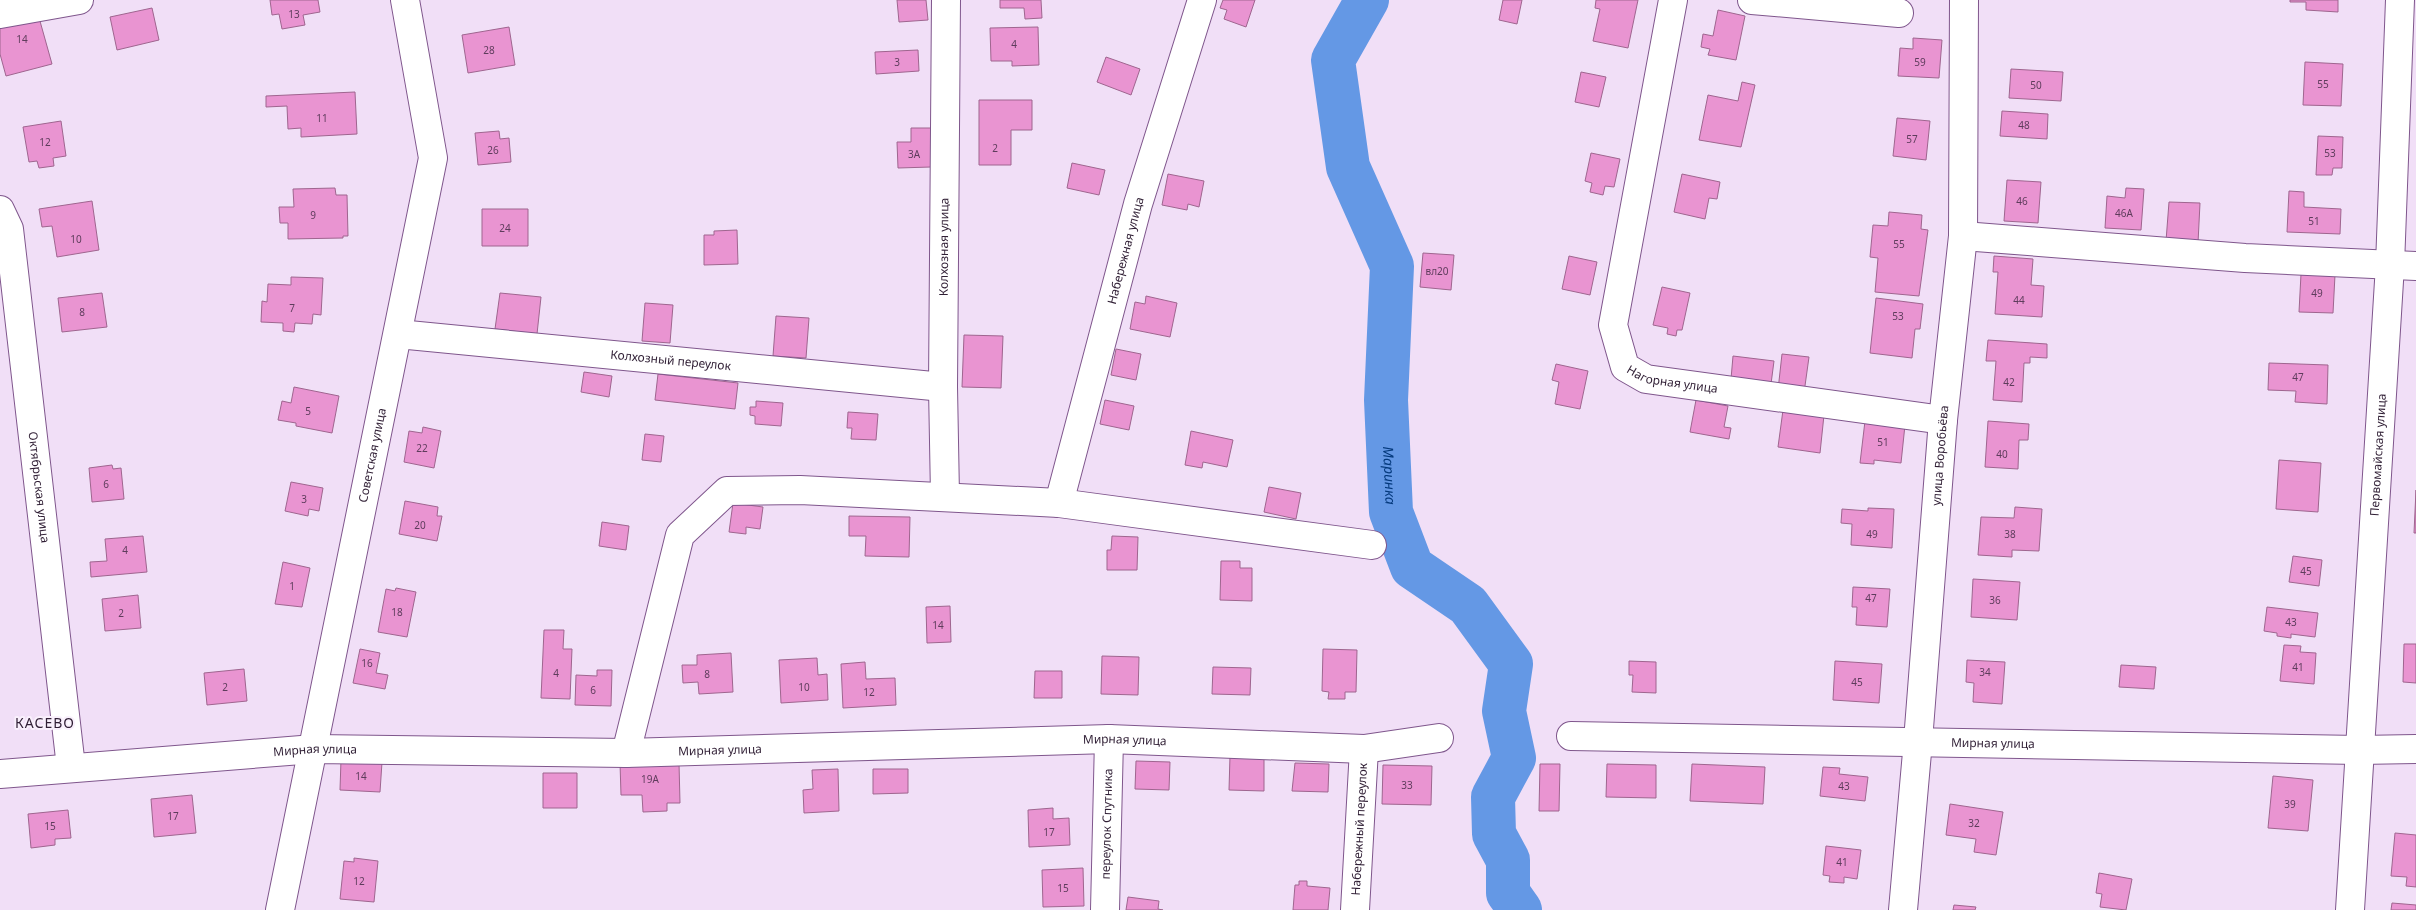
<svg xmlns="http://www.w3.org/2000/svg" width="2416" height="910" viewBox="0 0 2416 910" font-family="'Noto Sans',sans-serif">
<rect width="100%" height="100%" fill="#f1dff7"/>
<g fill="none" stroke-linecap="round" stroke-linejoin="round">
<path stroke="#6498e5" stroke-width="44" id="s1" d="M1367,0L1333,60L1348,167L1392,266L1386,400L1391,512L1412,567L1468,605L1511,664L1504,711L1514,758L1493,797L1494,834L1508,860V893L1520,910"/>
</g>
<path fill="#e994d1" stroke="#9f658f" d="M270,0H318L320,12L303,15L305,25L282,29L279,14L272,15Z
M897,0H926L928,20L899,22Z
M1000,0H1041L1042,18L1025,19L1024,8H1000Z
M1223,0H1255L1246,27L1224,19L1227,10L1220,8Z
M1503,0H1522L1517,24L1499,20Z
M1596,0H1638L1628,48L1593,41L1600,9L1595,8Z
M2290,0H2338V12L2306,10V2H2290Z
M152,8L159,40L117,50L110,17Z
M1718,10L1745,16L1736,60L1708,55L1710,49L1701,47L1703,34L1713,36Z
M38,14L52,64L6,76L0,54V24Z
M509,27L515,65L468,73L462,35Z
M1038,27L1039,65L1012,66V61H991L990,28Z
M1913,38L1942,40L1939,78L1898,76L1900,48L1913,49Z
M918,50L919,71L876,74L875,52Z
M1106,57L1140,69L1131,95L1097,82Z
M2305,62L2343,64L2341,106L2303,105Z
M2011,69L2063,72L2061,101L2009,98Z
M1581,72L1606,77L1599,107L1575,102Z
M1742,82L1755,85L1741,147L1699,140L1708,95L1738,101Z
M355,92L357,134L301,137V128L288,129L287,106L266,107V96Z
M979,100H1032V130H1011V165H979Z
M2002,111L2048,114L2047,139L2000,136Z
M1897,118L1930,121L1926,160L1893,156Z
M61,121L66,156L53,158L54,166L39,168L37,161L29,162L23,127Z
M911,128H931V167L898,168L897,142H911Z
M499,131L500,139L509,138L511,162L478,165L475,133Z
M2318,136L2343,137L2342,168H2333L2332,175H2316Z
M1591,153L1620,159L1614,187L1605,186L1603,195L1590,192L1592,183L1585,181Z
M1072,163L1105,170L1099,195L1067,188Z
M1168,174L1204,181L1199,207L1188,204L1187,210L1162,205Z
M1682,174L1720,182L1717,199L1709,198L1705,219L1674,212Z
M2007,180L2041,182L2038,223L2004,221Z
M335,188L336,195H347L348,236H343V238L288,239V223H280L279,207H294L293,189Z
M2126,188L2144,189L2141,230L2105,228L2107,196L2125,198Z
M2289,191L2304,192V207L2341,209L2340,234L2287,232Z
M92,201L99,250L57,257L52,226L42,227L39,209Z
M2169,202L2200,203L2198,243L2166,241Z
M482,209H528V246H482Z
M1889,212L1922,215L1921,229L1928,230L1919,296L1875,292L1878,258L1870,257L1873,225L1888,226Z
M737,230L738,264L704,265V235H714V231Z
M1423,253L1454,255L1451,290L1420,287Z
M1569,256L1597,262L1590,295L1562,289Z
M1994,256L2033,259L2031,285L2044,286L2042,317L1995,314L1998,272H1993Z
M2301,274L2335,275L2333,313L2299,312Z
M291,277L323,278L321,315L313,314L312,324L295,323L294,332L283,331V323L261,322L262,301L267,302L268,284L291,285Z
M1662,287L1690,293L1682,330H1677L1676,336L1667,334L1668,328L1653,325Z
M102,293L107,327L62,332L58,298Z
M500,293L541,297L537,334L495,329Z
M1146,296L1177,303L1170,337L1130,329L1135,302L1145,304Z
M1876,298L1923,304L1920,329H1915L1912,358L1870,353Z
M645,303L673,305L670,343L642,341Z
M776,316L809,318L806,358L773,356Z
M964,335L1003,336L1001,388L962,387Z
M1988,340L2047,344V358L2030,357V363H2024L2022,402L1993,400L1996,361H1986Z
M1116,349L1141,354L1136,380L1111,375Z
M1782,354L1809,357L1804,393L1778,390Z
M1733,356L1774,361L1771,384L1731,379Z
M2269,363L2328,365L2327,404L2295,402L2296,391L2268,390Z
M1556,364L1588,371L1580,409L1555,404L1559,382L1552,380Z
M584,372L612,376L609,397L581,392Z
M658,374L738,383L735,409L655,400Z
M294,387L339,396L332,433L296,426V423L278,420L282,401L291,403Z
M1105,400L1134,406L1129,430L1100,424Z
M1696,400L1728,406L1724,427L1731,428L1729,439L1690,432Z
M756,401L783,403L781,426L755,424V416L750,415V407H756Z
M1783,410L1824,415L1820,453L1778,447Z
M848,412L878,414L876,440L851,439L852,428H847Z
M1865,421L1905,425L1901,463L1874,460V464L1860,463Z
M1988,421L2029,424L2028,440H2019L2018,469L1985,467Z
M423,427L441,431L434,468L404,462L409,431L422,433Z
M1191,431L1233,440L1227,467L1203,462L1202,468L1185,465Z
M645,434L664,436L661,462L642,460Z
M2279,460L2321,463L2318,512L2276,509Z
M112,465L113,469L121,468L124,499L92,502L89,468Z
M291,482L323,488L319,511L309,509L308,516L285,511Z
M1269,487L1301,493L1296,519L1264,512Z
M2416,490V533H2414Z
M405,501L438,507L437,516H442L437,541L399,534Z
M733,503L763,507L760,529L746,527V534L729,532Z
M2015,507L2042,509L2039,551L2012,550V557L1978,555L1981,517L2014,518Z
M1868,508L1894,509L1892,548L1851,545L1852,524L1841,523L1842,509L1868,511Z
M849,516L910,517L909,557L865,556L866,536H849Z
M602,522L629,526L626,550L599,546Z
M143,536L147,572L91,577L90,562L107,561L105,539Z
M1112,536L1138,537L1137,570H1107V550H1111Z
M2293,556L2322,560L2319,586L2289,582Z
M1221,561H1240V568H1252V601L1220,600Z
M283,562L310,568L302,607L275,604Z
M1973,579L2020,582L2017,620L1971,617Z
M1853,587L1890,589L1887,627L1856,625L1857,607H1852Z
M396,588L416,592L407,637L378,632L386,589L395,591Z
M138,595L141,628L105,631L102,599Z
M950,606L951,642L927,643L926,607Z
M2267,607L2318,613L2315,637L2291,634V638L2277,636V633L2264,631Z
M544,630H564L563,649H572L570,699L541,698Z
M2404,644H2416V683L2403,682Z
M2284,645L2301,646L2300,652L2316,653L2314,684L2280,681Z
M360,649L380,653L376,673L388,675L385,689L353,683Z
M1323,649L1357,650L1356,692H1345V699H1328L1329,692L1322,691Z
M731,653L733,692L699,694L698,682L683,683L682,665H697V655Z
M1102,656L1139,657L1138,695L1101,694Z
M817,658L818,675L827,674L828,700L781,703L779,660Z
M1967,660L2005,662L2002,704L1973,702L1974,683L1966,682Z
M1629,661L1656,662V693L1632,692L1633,675H1629Z
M1835,661L1882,664L1879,703L1833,700Z
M865,662L866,679L895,678L896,705L843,708L841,664Z
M2121,665L2156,667L2154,689L2119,687Z
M1213,667L1251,668L1250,695L1212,694Z
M244,669L247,701L207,705L204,673Z
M597,670H612L611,706L575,705L576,675L597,676Z
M1035,671H1062V698H1034Z
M1230,756L1264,757V791L1229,790Z
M341,760L382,762L380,792L340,790Z
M1136,761L1170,762L1169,790L1135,789Z
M620,763H679L680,803H667V811L643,812L642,795H621Z
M1295,763L1329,764L1328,792L1292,791Z
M1540,764H1560L1559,811H1539Z
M1607,764L1656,765V798L1606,797Z
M1692,764L1765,767L1763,804L1690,801Z
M1383,765L1432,766L1431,805L1382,804Z
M1823,767L1840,768L1839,774L1868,777L1865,801L1820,796Z
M838,769L839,811L804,813L803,790L813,789L812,770Z
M873,769H908V793L873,794Z
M543,773H577V808H543Z
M2273,776L2313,780L2308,831L2268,828Z
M192,795L196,833L154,837L151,799Z
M1950,804L2003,812L1996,855L1974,852L1976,839L1946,835Z
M1053,808V819L1069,818L1070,845L1029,847L1028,810Z
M68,810L71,838L55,839V845L31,848L28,814Z
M2395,833L2416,835V887L2406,886L2407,877L2391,876Z
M1826,846L1861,850L1857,879L1844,877V883L1829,882L1830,876L1823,875Z
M354,858L378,861L374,902L340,899L344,861L354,862Z
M1083,868L1084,906L1043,907L1042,870Z
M2099,873L2132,879L2126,910L2100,907L2102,894L2096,893Z
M1299,881H1307V886L1330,888L1328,910H1293L1295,885H1299Z
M1128,897L1159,901L1158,909L1163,910H1126Z
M2392,903L2416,905V910H2391Z
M1954,905L1976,907L1975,910H1953Z"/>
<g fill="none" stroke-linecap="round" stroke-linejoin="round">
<defs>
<g id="minor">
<path id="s2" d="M1673,0L1613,325L1625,367L1646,379L1943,420"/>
<path d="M1752,0L1899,13"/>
<path d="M0,14L79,0"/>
<path id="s3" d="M0,210L9,229L71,767"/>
<path d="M1963,236L2245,258L2416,266"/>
<path id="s4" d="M398,334L943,387"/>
<path id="s5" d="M1059,503L1138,204L1202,0"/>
<path id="s6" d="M1571,736L2359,750L2416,749"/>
<path d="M626,753L680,535L727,491L800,490L1059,503L1372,545"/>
<path id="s7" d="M0,774L314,749L626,753L1109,739L1364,749L1439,738"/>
<path id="s8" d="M1105,910L1109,739"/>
<path id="s9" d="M1355,910L1364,749"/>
<path id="s10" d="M1903,910L1918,741L1943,420L1963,236L1964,0"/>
<path id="s11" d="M2350,910L2390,265L2400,0"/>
</g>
<g id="tertiary">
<path id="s12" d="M945,496L943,387L946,0"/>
<path id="s13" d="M280,910L433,158L405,0"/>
</g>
</defs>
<use href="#minor" stroke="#7f568c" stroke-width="30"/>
<use href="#tertiary" stroke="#7f568c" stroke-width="30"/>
<use href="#minor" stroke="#fff" stroke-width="28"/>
<use href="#tertiary" stroke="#fff" stroke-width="28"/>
</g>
<g text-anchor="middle" stroke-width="4" stroke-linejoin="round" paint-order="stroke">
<g font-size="10" fill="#5e3c5c">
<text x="294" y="18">13</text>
<text x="22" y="43">14</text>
<text x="1014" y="48">4</text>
<text x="489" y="54">28</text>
<text x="897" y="66">3</text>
<text x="1920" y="66">59</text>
<text x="2323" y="88">55</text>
<text x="2036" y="89">50</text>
<text x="322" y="122">11</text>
<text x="2024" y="129">48</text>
<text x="1912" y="143">57</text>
<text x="45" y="146">12</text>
<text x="995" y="152">2</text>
<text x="493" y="154">26</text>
<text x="2330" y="157">53</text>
<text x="914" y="158">3А</text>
<text x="2022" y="205">46</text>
<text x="2124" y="217">46А</text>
<text x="313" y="219">9</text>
<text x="2314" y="225">51</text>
<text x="505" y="232">24</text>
<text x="76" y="243">10</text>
<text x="1899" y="248">55</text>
<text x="1437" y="275">вл20</text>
<text x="2317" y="297">49</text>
<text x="2019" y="304">44</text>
<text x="292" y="312">7</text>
<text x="82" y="316">8</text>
<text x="1898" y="320">53</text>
<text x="2298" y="381">47</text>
<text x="2009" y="386">42</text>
<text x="308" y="415">5</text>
<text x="1883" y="446">51</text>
<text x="422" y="452">22</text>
<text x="2002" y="458">40</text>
<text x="106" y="488">6</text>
<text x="304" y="503">3</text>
<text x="420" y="529">20</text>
<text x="1872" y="538">49</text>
<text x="2010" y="538">38</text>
<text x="125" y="554">4</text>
<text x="2306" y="575">45</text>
<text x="292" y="590">1</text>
<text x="1871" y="602">47</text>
<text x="1995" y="604">36</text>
<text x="397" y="616">18</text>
<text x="121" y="617">2</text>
<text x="2291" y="626">43</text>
<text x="938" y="629">14</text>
<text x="367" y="667">16</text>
<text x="2298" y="671">41</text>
<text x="1985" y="676">34</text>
<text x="556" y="677">4</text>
<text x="707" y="678">8</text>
<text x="1857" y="686">45</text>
<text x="225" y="691">2</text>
<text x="804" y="691">10</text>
<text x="593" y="694">6</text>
<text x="869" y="696">12</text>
<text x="361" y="780">14</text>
<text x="650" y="783">19А</text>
<text x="1407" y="789">33</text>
<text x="1844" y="790">43</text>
<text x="2290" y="808">39</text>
<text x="173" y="820">17</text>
<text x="1974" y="827">32</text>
<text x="50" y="830">15</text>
<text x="1049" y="836">17</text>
<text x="1842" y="866">41</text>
<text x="359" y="885">12</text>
<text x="1063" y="892">15</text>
</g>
<g font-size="12" fill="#301f35" stroke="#f9f0fc">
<text dy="4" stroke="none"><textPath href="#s12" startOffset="249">Колхозная улица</textPath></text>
<text dy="4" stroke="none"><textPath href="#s5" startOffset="261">Набережная улица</textPath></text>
<text dy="4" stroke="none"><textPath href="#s4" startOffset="274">Колхозный переулок</textPath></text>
<text dy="4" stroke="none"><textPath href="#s2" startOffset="424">Нагорная улица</textPath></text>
<text dy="4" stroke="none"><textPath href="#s10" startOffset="456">улица Воробьёва</textPath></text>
<text dy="4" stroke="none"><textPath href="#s11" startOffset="456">Первомайская улица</textPath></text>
<text dy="4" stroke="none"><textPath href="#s13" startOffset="464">Советская улица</textPath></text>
<text dy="4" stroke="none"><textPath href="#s3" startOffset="281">Октябрьская улица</textPath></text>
<text dy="4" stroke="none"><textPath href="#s7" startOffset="1126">Мирная улица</textPath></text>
<text dy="4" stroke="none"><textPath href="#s6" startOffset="422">Мирная улица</textPath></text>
<text dy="4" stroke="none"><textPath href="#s7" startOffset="721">Мирная улица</textPath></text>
<text dy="4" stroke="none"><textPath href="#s7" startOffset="316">Мирная улица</textPath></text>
<text dy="4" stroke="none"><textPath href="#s8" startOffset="86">переулок Спутника</textPath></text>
<text dy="4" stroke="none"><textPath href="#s9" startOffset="81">Набережный переулок</textPath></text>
</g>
<g font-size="14" font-style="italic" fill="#04397c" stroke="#f9f0fc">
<text dy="5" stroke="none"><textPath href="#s1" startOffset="495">Маринка</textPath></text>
</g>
<g font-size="14" letter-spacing="1" fill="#301f35" stroke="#f9f0fc">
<text x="45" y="728">КАСЕВО</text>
</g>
</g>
</svg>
